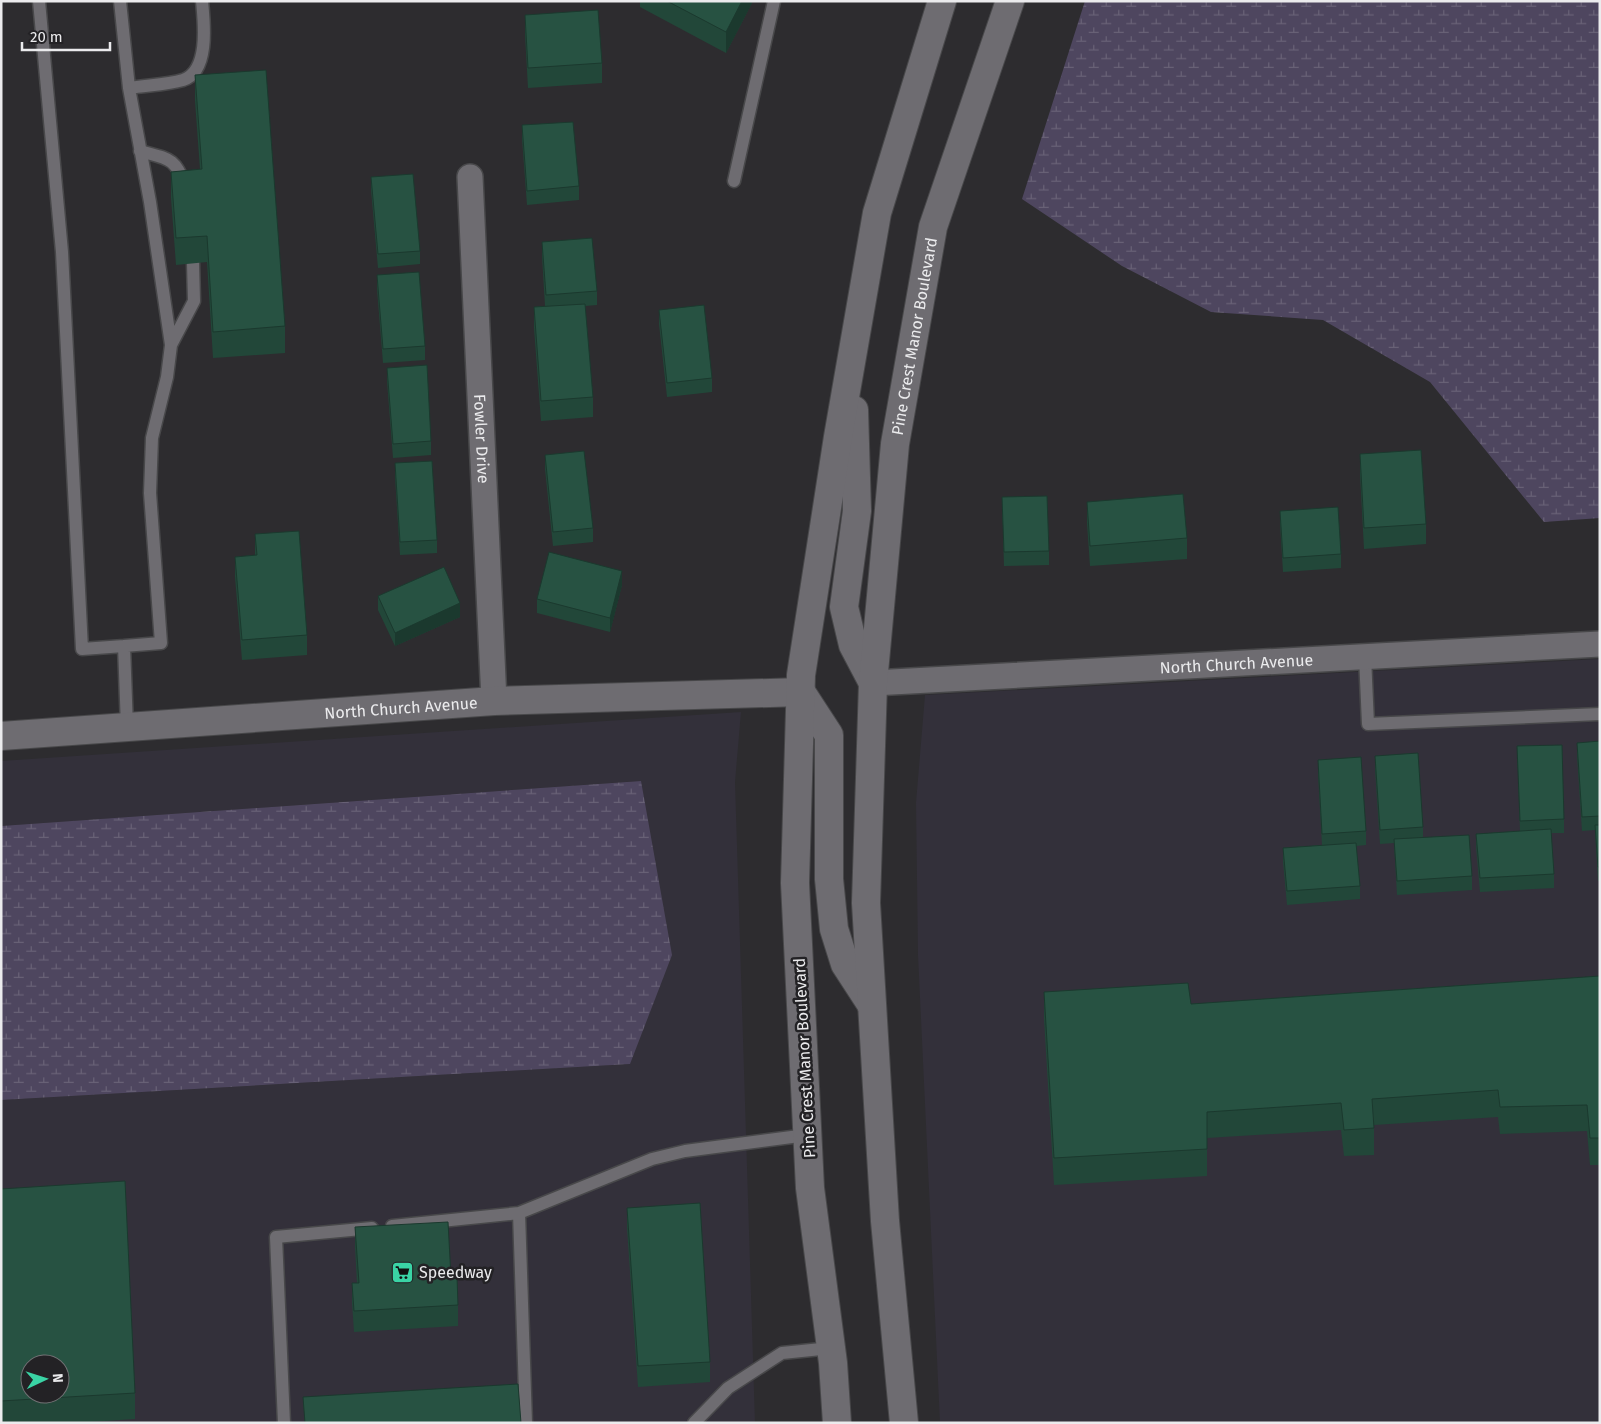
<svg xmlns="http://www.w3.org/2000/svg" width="1601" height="1424" viewBox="0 0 1601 1424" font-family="'Fira Sans',sans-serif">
<defs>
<pattern id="wetland-marsh" width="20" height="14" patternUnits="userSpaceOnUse" patternTransform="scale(1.25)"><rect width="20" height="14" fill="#4e465f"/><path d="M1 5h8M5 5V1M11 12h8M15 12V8" fill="none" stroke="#686176"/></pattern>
</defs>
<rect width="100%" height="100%" fill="#2d2c2f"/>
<path fill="#33303a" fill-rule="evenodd" d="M1600,659V1423H940L918,955L916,803L925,695Z
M741,712L735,782L755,1423H1V1100L630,1064L640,781L1,826V761ZM30,1364H60V1394H30Z"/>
<path fill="url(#wetland-marsh)" d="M1085,1H1600V518L1544,522L1430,382L1323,320L1211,312L1122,266L1022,199Z
M641,781L672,955L630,1064L1,1100V826Z"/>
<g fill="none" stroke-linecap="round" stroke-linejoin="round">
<defs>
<path id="lane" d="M39,1L62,252L82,649L124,646
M120,1L129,88L150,202L171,345L167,377L152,438L150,493L161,643L124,646L127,727
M129,88C146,85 166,85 183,80C210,71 204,22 202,1
M140,151C168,159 175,157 185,185
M734,181L774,1
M171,345L194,301L193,263
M1365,657L1368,724L1600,714
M392,1226L519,1213
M284,1423L276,1237L372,1228
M526,1423L519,1213L652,1159L685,1151L807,1135
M694,1423L728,1388L782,1353L831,1348"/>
<g id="street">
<path id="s1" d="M470,177L494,701"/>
<path id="s2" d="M873,683L1600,644"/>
</g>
<g id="secondary">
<path d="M854,410L857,511L844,607L853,645L873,683"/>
<path id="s3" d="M1,736L494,701L801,692L829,735V879L834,929L845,964L871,1004"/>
<path d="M837,1423L833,1363L810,1188L795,883L801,675L838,437L877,213L942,1"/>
<path id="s4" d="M904,1423L885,1221L866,903L873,683L895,444L933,227L1010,1"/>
</g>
</defs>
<use href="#lane" stroke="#48484a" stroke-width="15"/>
<use href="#street" stroke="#48484a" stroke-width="28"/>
<use href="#secondary" stroke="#48484a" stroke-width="30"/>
<use href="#lane" stroke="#6e6c71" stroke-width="12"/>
<use href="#street" stroke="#6e6c71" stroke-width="25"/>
<use href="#secondary" stroke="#6e6c71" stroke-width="28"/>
</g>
<path fill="#224739" d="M640,1H752V3L726,53L640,7Z
M525,15L602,63V83L528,88L525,35Z
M195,75L285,326V353L213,358L207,262L176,265L171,198V172L200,169L195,101Z
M522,125L579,186V200L527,205L522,139Z
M371,177L420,251V264L378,268L371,190Z
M542,242L597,291V305L585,306L593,397V417L541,421L534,328V307L545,306L542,256Z
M377,275L425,346V360L383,363L377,289Z
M659,310L712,378V392L667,397L659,324Z
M387,368L431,441V455L393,458L387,381Z
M1360,454L1426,524V544L1364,549L1360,475Z
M545,455L593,528V542L553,546L545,469Z
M395,463L437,540V553L400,555L395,477Z
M1002,497L1049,551V565L1004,566Z
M1087,502L1187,538V559L1090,566L1087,523Z
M1280,511L1341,554V568L1283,572L1280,524Z
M255,534L307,635V655L242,660L235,577V557L255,555Z
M622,585L610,632L537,613V599Z
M378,596L460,617L395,646L378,610Z
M1600,741V881H1598L1595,830L1582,831L1577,756V743Z
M1517,746L1564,819V833H1551L1554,874V888L1480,892L1476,847V834L1520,831Z
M1375,756L1423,827V838L1472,876V890L1397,895L1394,843L1380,844L1375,770Z
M1318,760L1366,831V845L1356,846L1360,886V899L1287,905L1283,862V848L1322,845L1318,774Z
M1600,976V1165H1590L1587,1131L1500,1134L1498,1117L1374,1125V1155L1344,1156L1341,1130L1207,1138V1176L1054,1185L1044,1019V992L1191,1004Z
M1,1189L135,1393V1419L75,1423H1Z
M627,1208L710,1362V1382L638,1387L627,1228Z
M355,1227L451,1277L458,1305V1326L354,1332L352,1303V1283H357L355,1247Z"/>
<path fill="#1b392e" d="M742,1H752V3L726,53V32Z
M622,571V585L610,632V618Z
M460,603V617L395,646V633Z"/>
<path fill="#275242" stroke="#1b392e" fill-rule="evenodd" d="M667,1H742L726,32Z
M598,10L602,63L528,68L525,15Z
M266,70L285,326L213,332L207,236L176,238L171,172L202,169L195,75Z
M573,122L579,186L527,191L522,125Z
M413,174L420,251L378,254L371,177Z
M592,238L597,291L546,295L542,242Z
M419,272L425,346L383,349L377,275Z
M585,304L593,397L541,401L534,307Z
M704,305L712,378L667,383L659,310Z
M427,365L431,441L393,444L387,368Z
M1421,450L1426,524L1364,528L1360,454Z
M584,451L593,528L553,532L545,455Z
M432,461L437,540L400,542L395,463Z
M1183,494L1187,538L1090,546L1087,502Z
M1047,496L1049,551L1004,552L1002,497Z
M1338,507L1341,554L1283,558L1280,511Z
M299,531L307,635L242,640L235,557L257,555L255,534Z
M549,552L622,571L610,618L537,599Z
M444,567L460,603L395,633L378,596Z
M1600,741V816L1582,817L1577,743Z
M1562,745L1564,819L1520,821L1517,746Z
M1418,753L1423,827L1380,830L1375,756Z
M1361,757L1366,831L1322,834L1318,760Z
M1595,825H1600V867H1598Z
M1551,829L1554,874L1480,878L1476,834Z
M1469,835L1472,876L1397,881L1394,839Z
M1356,843L1360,886L1287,891L1283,848Z
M1600,976V1138H1590L1587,1105L1500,1107L1498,1090L1372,1099L1374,1128L1344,1130L1341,1103L1207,1112V1149L1054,1158L1044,992L1188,983L1191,1004Z
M125,1181L135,1393L1,1401V1189ZM30,1364H60V1394H30Z
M700,1203L710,1362L638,1366L627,1208Z
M448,1222L451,1277H457L458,1305L354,1311L352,1283H359L355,1227Z
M518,1384L521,1423H305L303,1397Z"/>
<defs>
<symbol id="supermarket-square" viewBox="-11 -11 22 22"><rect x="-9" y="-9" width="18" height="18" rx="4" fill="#3ad4a5" stroke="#232225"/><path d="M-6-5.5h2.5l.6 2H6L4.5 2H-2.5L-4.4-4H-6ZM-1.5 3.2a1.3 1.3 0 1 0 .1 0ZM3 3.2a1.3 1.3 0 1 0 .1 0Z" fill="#111"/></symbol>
</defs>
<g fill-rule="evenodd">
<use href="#supermarket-square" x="390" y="1260" width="25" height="25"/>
</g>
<g text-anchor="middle" stroke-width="5" stroke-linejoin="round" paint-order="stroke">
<g font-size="16" fill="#ebebed" stroke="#232225">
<text dy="6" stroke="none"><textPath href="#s4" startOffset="1091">Pine Crest Manor Boulevard</textPath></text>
<text dy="6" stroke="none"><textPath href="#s1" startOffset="262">Fowler Drive</textPath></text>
<text dy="6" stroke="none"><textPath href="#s2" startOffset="364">North Church Avenue</textPath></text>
<text dy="6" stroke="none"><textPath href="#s3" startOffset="401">North Church Avenue</textPath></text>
<text transform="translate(804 1058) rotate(-93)" y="6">Pine Crest Manor Boulevard</text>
</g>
<g font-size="16" fill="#ebebed" stroke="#232225" text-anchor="start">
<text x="419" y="1278">Speedway</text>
</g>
</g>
<rect width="1601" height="1424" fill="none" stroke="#ebebed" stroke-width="5"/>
<g transform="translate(45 1379) rotate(86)"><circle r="24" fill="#232225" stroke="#737275"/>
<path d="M0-4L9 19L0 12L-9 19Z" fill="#3ad4a5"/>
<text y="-8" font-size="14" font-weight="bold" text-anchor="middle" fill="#ebebed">N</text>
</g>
<path d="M22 42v8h88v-8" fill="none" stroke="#ebebed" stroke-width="2.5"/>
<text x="30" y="42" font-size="15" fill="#ebebed" stroke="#232225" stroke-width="4" paint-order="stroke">20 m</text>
</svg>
